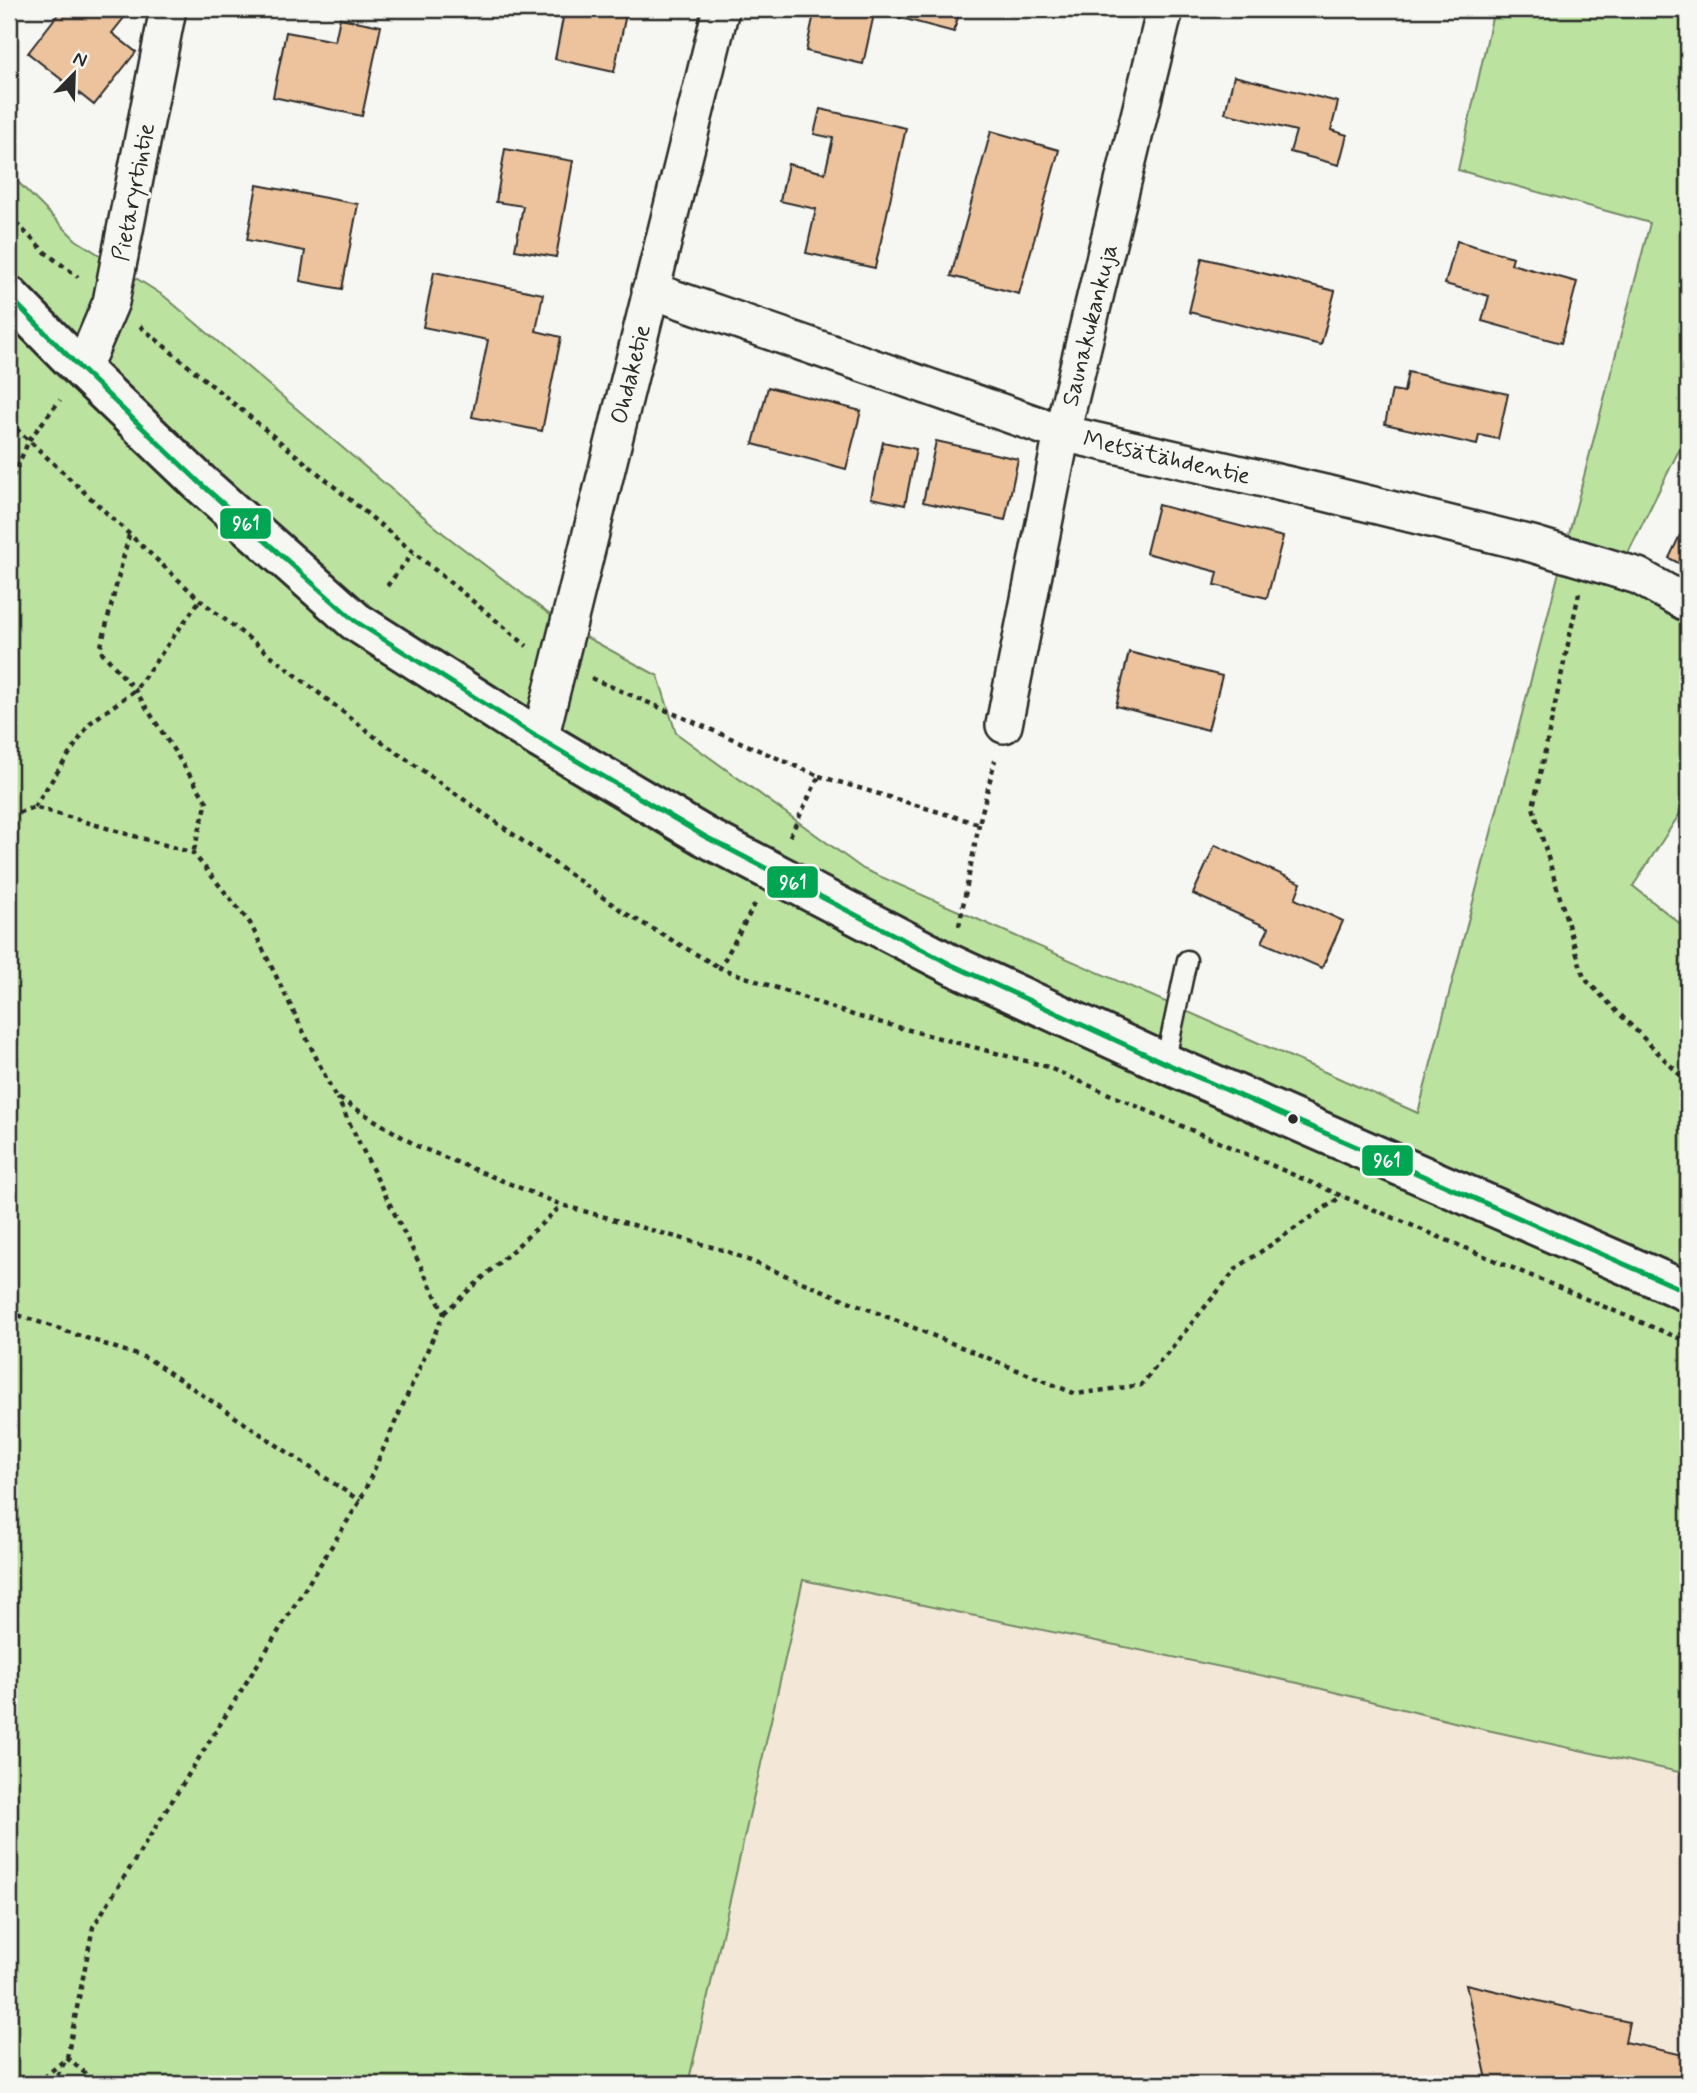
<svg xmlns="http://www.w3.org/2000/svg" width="1697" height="2093" viewBox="0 0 1697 2093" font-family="Mynerve,sans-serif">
<rect width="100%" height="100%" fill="#f6f6f2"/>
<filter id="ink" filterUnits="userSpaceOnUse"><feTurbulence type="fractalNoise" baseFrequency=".0143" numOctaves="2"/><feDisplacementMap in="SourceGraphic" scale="14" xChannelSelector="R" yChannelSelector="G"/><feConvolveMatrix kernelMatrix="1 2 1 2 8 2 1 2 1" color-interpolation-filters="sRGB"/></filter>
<g filter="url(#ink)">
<path fill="#f3e7d8" d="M803,1580L1298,1683L1478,1728L1688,1774V2084H688Z"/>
<path fill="#bbe39f" stroke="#738765" stroke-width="2" d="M1494,9H1688V432L1615,579L1688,620V801L1633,886L1688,930V1774L1478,1728L1298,1683L803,1580L688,2084H9V173L76,240L164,296L444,534L562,624L658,676L676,733L863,869L1418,1113L1650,223L1458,170Z"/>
<path fill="#ecc39c" stroke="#2b2b2b" stroke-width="2" d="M62,9H131L112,33L136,52L94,105L28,53Z
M520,9H627L614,72L555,59L563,18Z
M815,9H851L874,14L863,64L806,51Z
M892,9H960L954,32L890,15Z
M340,18L381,26L362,116L273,97L286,32L335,41Z
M1234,76L1338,102L1331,130L1347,135L1339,165L1290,152L1296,131L1225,113Z
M820,109L906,128L875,268L806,253L816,209L780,201L788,164L825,173L833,138L814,134Z
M991,131L1059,150L1019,294L951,276Z
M505,149L573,161L556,257L515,250L523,206L496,202Z
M257,185L358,204L342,289L300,281L305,251L247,240Z
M1457,241L1513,257L1511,264L1577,282L1561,343L1482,321L1489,296L1445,284Z
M1202,258L1335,291L1321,345L1189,312Z
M434,272L543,294L536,331L561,337L542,431L472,417L488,340L423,327Z
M1408,372L1508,394L1498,439L1479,435L1477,445L1385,424L1392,390L1404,392Z
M768,387L861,411L846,469L753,444Z
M936,441L1018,459L1005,520L923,502Z
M883,442L916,449L905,505L871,498Z
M1158,505L1283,537L1267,598L1215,585L1218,572L1146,553Z
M1680,535L1688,539V568L1669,558Z
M1129,652L1222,676L1208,730L1116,706Z
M1215,845L1301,883L1295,899L1343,921L1322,968L1262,942L1269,928L1193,894Z
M1466,1984L1629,2022L1625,2042L1688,2056V2084H1488Z"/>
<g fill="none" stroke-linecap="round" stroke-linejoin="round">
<defs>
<path id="service" d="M1165,1063L1187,960"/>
<path id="minor" d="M650,290L1062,433L1325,493L1532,544L1638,576L1688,604
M82,370L111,302L168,9
M1004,725L1062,433L1165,9
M540,739L721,9"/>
<path id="secondary" d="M9,296L82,370L200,483L355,621L540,739L704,836L952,965L1165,1063L1688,1292"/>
</defs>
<use href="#service" stroke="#2b2b2b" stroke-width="23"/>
<use href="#minor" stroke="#2b2b2b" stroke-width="40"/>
<use href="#secondary" stroke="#2b2b2b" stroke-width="44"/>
<path stroke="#2b2b2b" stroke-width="4.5" stroke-dasharray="5 5" stroke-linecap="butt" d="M9,216L46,253L78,277
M140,326L527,646
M9,422L200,600L375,737L625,913L720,968
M9,486L29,440L60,400
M129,535L100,650L135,690L207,802L193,853
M387,586L413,553
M1579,593L1533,807L1584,978L1688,1083
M591,678L819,776L789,838
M819,776L979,824L995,760
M34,807L90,723L135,690L200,600
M9,816L34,807L193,853L250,923L335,1096L417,1146L562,1205L726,1251L1076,1394L1141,1385L1237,1268L1342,1196
M755,904L720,968L856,1016L1045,1066L1342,1196L1688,1342
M959,926L979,824
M9,1312L149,1359L360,1501
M444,1313L562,1205
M36,2084L67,2058L98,2084
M52,2084L67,2058L93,1927L360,1501L444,1313L337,1098"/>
<use href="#service" stroke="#f6f6f2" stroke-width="18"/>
<use href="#minor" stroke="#f6f6f2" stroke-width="35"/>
<use href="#secondary" stroke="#f6f6f2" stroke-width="38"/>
<defs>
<path id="bus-1" d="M9,296L82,370L200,483L355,621L540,739L704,836L952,965L1165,1063L1688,1292"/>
</defs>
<use href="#bus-1" stroke="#f6f6f2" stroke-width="10"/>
<use href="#bus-1" stroke="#00a651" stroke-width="5"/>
</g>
</g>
<circle fill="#2b2b2b" stroke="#f6f6f2" stroke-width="2.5" cx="1293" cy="1119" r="6"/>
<g text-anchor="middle" stroke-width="6" stroke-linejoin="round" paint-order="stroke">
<g font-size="24" fill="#2b2b2b" stroke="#f6f6f2">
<text transform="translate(133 192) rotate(-79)" y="8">Pietaryrtintie</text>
<text transform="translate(1089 325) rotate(-76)" y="8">Saunakukankuja</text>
<text transform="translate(630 374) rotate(-76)" y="8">Ohdaketie</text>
<text transform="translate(1167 457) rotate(13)" y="8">Metsätähdentie</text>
</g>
</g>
<g stroke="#f6f6f2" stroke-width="2.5">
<rect x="219" y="507" width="53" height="33" rx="7" fill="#00a651"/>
<rect x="766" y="865" width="53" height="34" rx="7" fill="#00a651"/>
<rect x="1361" y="1144" width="53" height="33" rx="7" fill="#00a651"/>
</g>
<g font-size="19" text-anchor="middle" font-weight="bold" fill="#fff">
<text x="246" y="530">961</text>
<text x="793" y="889">961</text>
<text x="1387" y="1167">961</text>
</g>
<rect width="1697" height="2093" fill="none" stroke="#f6f6f2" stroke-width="35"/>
<rect x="18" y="18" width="1662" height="2058" fill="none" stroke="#2b2b2b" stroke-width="2.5" filter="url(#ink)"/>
<g transform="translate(74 74) rotate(23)" stroke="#f6f6f2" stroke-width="5" paint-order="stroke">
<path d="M0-5L12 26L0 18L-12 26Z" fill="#2b2b2b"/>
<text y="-10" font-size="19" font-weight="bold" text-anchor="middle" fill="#2b2b2b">N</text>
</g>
</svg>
